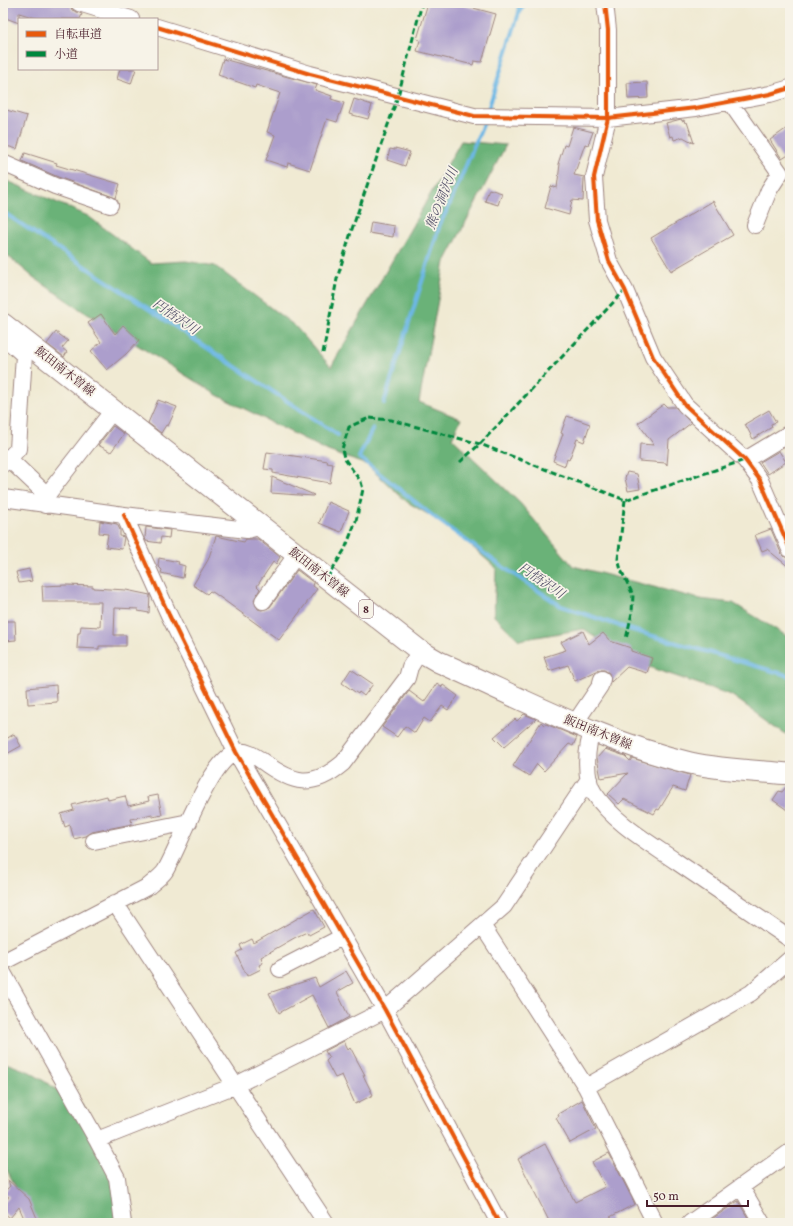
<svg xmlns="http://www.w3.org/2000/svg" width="793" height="1226" viewBox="0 0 793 1226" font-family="Vollkorn,'Noto Serif JP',serif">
<rect width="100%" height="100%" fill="#f7f3e8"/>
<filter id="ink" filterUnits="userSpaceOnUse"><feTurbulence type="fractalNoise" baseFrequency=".025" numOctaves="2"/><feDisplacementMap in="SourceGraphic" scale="8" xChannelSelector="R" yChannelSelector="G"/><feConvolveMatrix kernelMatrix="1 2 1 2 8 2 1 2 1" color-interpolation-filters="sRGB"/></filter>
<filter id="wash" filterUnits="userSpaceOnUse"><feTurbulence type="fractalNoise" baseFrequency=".012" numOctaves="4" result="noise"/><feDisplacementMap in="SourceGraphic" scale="16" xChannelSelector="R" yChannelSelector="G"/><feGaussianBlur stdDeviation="0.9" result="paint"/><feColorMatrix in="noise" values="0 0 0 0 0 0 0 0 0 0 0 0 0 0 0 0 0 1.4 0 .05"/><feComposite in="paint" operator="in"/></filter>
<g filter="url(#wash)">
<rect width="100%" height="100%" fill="#f0ead3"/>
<path fill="#6ab278" stroke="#5a6852" d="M461,141L506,145L445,262L419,402L461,419L452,438L520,503L573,566L700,599L733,603L790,638V737L731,695L631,661L584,629L519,640L494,616L496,568L450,527L407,502L367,465L328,451L217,395L78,308L33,277L3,252V179L88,216L151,263L186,261L215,266L295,326L331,367Z
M3,1062L30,1072L84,1107L106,1163L135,1223H35L3,1163Z"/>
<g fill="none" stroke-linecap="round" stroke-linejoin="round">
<path stroke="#6cb7e5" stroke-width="4" d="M519,13L525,3
M487,113L519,13L518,3
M3,212L338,435
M384,403L440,224L449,206L485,120
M373,428L359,457L438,520L503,567L561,606L629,629L790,676"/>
</g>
<g id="blocks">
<path fill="#ac9ecc" d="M3,3H70L72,10L82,14L80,19H39L19,13V23L3,17L4,8Z
M428,3L458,4L496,14L482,62L474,61L473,65L417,51L420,40L417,39Z
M223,59L317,85L315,90L332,96L331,99L344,103L337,122L327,119L310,170L288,163L287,167L266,160L275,135L267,132L280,93L256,85L255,88L218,75Z
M120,69H136L131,84L117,79Z
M647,82L648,98L628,99L627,83Z
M354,99L372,105L368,119L349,114Z
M3,109L27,116L17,149L3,145Z
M681,119L682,121L684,120L685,123L687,122L694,143L683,137L674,140L673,136L670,137L666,123Z
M790,126V154L782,159L770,140Z
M573,127L593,132L588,145L585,144L574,175L584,177L583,201L572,200L569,215L545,208L551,186L557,188L560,164H558L564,145L567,146Z
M395,148L410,152L405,166L387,160L390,149L395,150Z
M25,153L57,163L56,165L120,184L116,198L58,177L22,161Z
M489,189L502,193L498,205L485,201Z
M713,201L733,235L671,271L651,238Z
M371,222L394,226L393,237L369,233Z
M101,314L115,334L123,325L139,340L126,354L107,370L91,351L101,342L88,323Z
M56,332L68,341L62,348L67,352L64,357L47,344Z
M158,400L177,407L168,426L166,425L161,433L148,423Z
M664,404L667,407H675L691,423L669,440L667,465L666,463L639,461L640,444L654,445L638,423Z
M769,410L776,422L771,424L772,427L753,439L745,424Z
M567,416L590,424L584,442L577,439L569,460L567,459L565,466L553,461L563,434L561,433Z
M113,426L124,434L111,452L98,445Z
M779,451L786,462L768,474L760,462Z
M267,452L328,461L327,463L333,464L330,483L273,473V470L264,469Z
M627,472L637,474L640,489L628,491L625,478Z
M272,477L314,495L313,496L271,493Z
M328,502L349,511L341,532L319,523Z
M100,521L117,524L120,530V536L124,537L122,549L106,547L108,534L99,533Z
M146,527L170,530L169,538L161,537L160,543L146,541L145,538Z
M771,529L781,553L785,557L790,558V568L767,549L762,551L755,535Z
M216,536L244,542L246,539H258L280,557L276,564L273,562L257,586L260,589L254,600L258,609L262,610L270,607L297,570L314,583L313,586L317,589L279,640L214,593L210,591L207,594L193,585L208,560Z
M159,558L179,562L178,564L185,566L183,578L161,573L162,570L158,566Z
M29,569L32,581L19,583L16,572Z
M66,585L93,586V588L126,590L150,595L149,613L138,611V609L115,608L114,635H126V646H99V649L77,648L78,633H80L81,626L100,627L101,602H43L42,586Z
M4,621H15L16,640L5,641Z
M583,631L589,644L603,633L610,641L631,648V651L652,658L647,673L627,667L611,682L609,673L604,670H599L575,681L568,665L549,671L544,657L566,650L561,642Z
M351,669L373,684L364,696L359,692L358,694L342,683Z
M437,683L442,687L443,685L458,696L448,710L442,706L430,722L424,718L415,733L405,726L397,737L382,727L409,691L424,702Z
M56,685L57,702L28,704L27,688Z
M524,714L536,719L504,747L494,737L515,719L517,721Z
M541,722L544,725L546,724L577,737L573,746L569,744L544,771L537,764L529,776L513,766Z
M14,734L21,746L3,756V741Z
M605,749L625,756L630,761L632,758L690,775L685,791L673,787L659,810L657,809L654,814L624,799L619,804L608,794L628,773L601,778L597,758Z
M787,786H790V812L773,800L779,791L782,792Z
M158,795L162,815L152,817V814L131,819L132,824L92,832L86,836L74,839L70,825L65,827L61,814L74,810L72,805L107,796L108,800L125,796L128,806L149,801L148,797Z
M314,909L324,927L309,935L307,932L296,937L261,957L263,963L259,965L261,969L247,976L236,953L242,950L240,945L252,939L254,943Z
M346,971L353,983L337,992L349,1017L329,1028L312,995L279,1013L269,993L315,978L319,987Z
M344,1041L348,1049L350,1047L365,1075H363L373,1095L355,1104L342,1075L335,1078L326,1061L329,1058L325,1051Z
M582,1100L596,1129L570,1143L556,1118L559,1116L558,1114Z
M545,1144L575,1202L605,1187L592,1162L609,1153L635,1204L610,1217L611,1223H550L518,1159Z
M8,1180L29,1199L39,1223H26L19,1207L10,1218L3,1212V1204L9,1197L4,1192L10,1186Z
M738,1201L751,1223H706Z"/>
</g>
</g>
<g filter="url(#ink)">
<use href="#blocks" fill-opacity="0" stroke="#9d847f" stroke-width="1"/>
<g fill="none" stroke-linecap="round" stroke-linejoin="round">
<defs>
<path id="minor" d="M79,3L131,19
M605,3L608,30V118L594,177L597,220L609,261L625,290L653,357L685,405L745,460L760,480L790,549
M157,27L310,74L474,116L608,118L696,108L770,94L790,88
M730,102L780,173L769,190L755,225
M3,163L55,186L110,205
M3,336L24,355L18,449L3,464
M3,457L9,459L47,495
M745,460L790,433
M3,498L124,515L247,530L263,526
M45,505L47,495L114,409
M124,515L169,615L236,752L385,1010L499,1223
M263,601L297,554
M575,723L600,686L602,679
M593,731C586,745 584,779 594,793C614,823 648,842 677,862C715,888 752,913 790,939
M94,841L189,822
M115,903L326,1223
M482,925L586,1087L655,1223
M3,962L149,886C154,881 161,877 165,871C180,846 210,759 237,752C246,750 255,756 262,761C293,784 312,789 343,763L407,678L410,667L420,651
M280,969L342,937
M3,973L97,1140L117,1178L123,1223
M586,1087L751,993L790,959
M97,1140L236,1085L385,1010L504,906L589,779
M741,1187L762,1223
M690,1223L790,1152"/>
<path id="major" d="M3,324L420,651L439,662C521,698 602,742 690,763C722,770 757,771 790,774"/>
</defs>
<use href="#minor" stroke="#9d847f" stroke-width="18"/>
<use href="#major" stroke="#9d847f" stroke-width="23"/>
<use href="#minor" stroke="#fff" stroke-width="16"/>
<use href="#major" stroke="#fff" stroke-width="21"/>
<path stroke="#00873e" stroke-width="3" stroke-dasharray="6 3" stroke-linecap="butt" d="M323,353L337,279L352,229L398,96L422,3
M460,462L480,444L625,290
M625,500L618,559L621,570L633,595L632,613L626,639
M327,578L345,549L356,521L363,489L361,482L344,458L342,449L349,427L369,418L391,420L480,444L625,500L745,460"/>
<defs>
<path id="cycleway" d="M605,3L608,30V118L594,177L597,220L609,261L625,290L653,357L685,405L745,460L760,480L790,549
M157,27L310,74L474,116L608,118L696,108L770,94L790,88
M124,515L169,615L236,752L385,1010L499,1223"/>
</defs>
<use href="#cycleway" stroke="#f7f3e8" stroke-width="6"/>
<use href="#cycleway" stroke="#e8590c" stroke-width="4"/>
</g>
</g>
<g text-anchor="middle" stroke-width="3.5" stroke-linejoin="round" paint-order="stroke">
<rect fill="#f7f3e8" stroke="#7e5f64" stroke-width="1" x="359" y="600" width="14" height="18" rx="3"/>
<g font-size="11" font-weight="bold" fill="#4a1f2b">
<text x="366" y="613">8</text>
</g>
<g font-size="12" fill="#4a1f2b" stroke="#f7f3e8">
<text transform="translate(65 371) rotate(38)" y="4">飯田南木曽線</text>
<text transform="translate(319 572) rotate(38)" y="4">飯田南木曽線</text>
<text transform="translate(598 732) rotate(22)" y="4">飯田南木曽線</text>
</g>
<g font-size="13" font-style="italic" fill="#56546c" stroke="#f7f3e8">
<text transform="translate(441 198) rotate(-68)" y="5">熊の洞沢川</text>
<text transform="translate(176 316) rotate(34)" y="5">円悟沢川</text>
<text transform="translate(542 580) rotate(34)" y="5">円悟沢川</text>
</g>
</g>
<rect width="793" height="1226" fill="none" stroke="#f7f3e8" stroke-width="16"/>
<rect x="18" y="18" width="140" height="52" fill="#f7f3e8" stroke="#b29e9c"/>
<rect x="26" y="31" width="20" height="6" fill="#e8590c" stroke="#b29e9c"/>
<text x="54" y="38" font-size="12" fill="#4a1f2b">自転車道</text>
<rect x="26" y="51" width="20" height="6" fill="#00873e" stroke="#b29e9c"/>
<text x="54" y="58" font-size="12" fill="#4a1f2b">小道</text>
<path d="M647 1200v6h101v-6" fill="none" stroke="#4a1f2b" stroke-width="2"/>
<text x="653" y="1200" font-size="12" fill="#4a1f2b" stroke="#f7f3e8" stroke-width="3" paint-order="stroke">50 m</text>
</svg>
